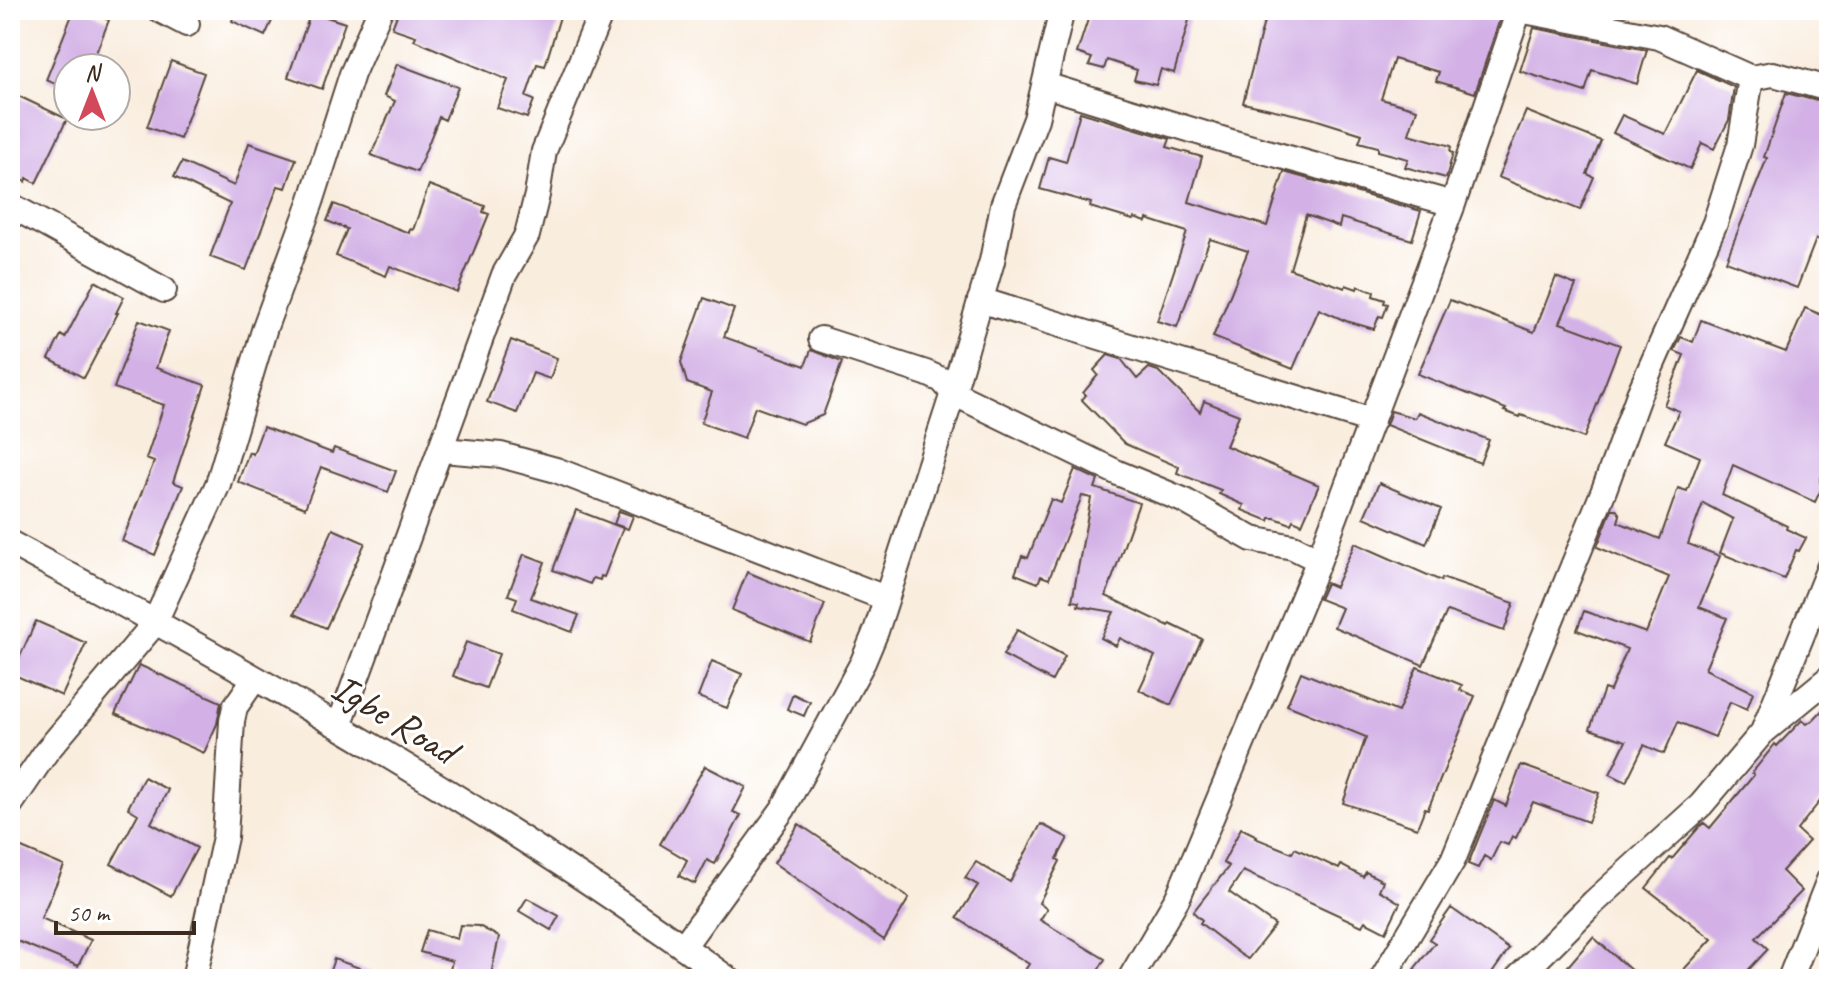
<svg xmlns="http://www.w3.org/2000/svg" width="1839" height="989" viewBox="0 0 1839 989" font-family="Caveat,sans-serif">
<rect width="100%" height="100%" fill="#fff"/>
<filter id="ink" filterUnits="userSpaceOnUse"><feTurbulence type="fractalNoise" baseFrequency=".0125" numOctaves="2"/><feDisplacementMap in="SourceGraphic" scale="16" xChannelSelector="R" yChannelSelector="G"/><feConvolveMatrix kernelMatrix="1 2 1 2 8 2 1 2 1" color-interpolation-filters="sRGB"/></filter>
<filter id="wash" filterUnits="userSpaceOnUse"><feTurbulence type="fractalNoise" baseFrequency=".006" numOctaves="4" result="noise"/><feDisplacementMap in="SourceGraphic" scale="32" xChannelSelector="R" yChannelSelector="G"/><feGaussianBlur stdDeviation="1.8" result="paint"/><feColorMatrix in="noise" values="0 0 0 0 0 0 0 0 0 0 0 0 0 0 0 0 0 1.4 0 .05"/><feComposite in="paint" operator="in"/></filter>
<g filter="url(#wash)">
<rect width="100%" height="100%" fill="#f9edde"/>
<g id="blocks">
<path fill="#d3b1e6" d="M74,10H82L109,20L90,68H68V89L46,80Z
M236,10H277L265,36L232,21Z
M399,10H562L545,66L537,64L526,97L534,100L527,118L497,108L508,80L414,40L416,36L392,28Z
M1091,10H1180L1191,13L1174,73L1161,69L1156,85L1134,80L1137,70L1107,60L1104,69L1089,65L1092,58L1077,53Z
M1267,10H1491L1502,13L1475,93L1436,81L1439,72L1394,59L1381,99L1417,109L1409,134L1451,146L1450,152L1453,153L1446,178L1405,167L1408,159L1378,151V147L1359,142L1362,134L1311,118L1243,103Z
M311,12L345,23L322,89L288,77Z
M1534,28L1647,50L1637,84L1592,70L1585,92L1520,71Z
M171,61L204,73L180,139L147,127Z
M397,64L458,87L445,120L439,117L417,172L371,155L395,101L384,96Z
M1697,70L1734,87L1729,120L1714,149L1702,143L1690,169L1613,133L1622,115L1665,134Z
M10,92L67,119L36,183L27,178L26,182L10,174Z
M1786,93L1829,104V245L1816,239L1797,288L1726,261L1767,158L1764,157Z
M1526,111L1601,141L1587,174L1594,177L1580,210L1498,177Z
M1080,112L1170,139L1167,147L1202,157L1189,202L1267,226L1284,172L1421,211L1412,240L1341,218L1339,227L1306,215L1290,269L1345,288L1346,285L1357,289L1358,286L1374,292L1373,296L1385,300L1384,303L1388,304L1383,317L1379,316L1374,329L1346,321L1319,309L1293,369L1213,337L1248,251L1210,239L1177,327L1157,321L1187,232L1147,219L1146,222L1134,218L1133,220L1090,207L1091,203L1040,189L1049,157L1066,162Z
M249,143L296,159L286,188L278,186L246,270L210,257L230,204L174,177L182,162L234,186Z
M429,185L485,206L483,212L489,214L457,292L390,266L386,276L336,256L347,229L327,221L334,204L409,233L410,229L413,230Z
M1556,277L1576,285L1560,323L1620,345L1584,438L1521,415L1520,417L1504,411L1506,409L1418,374L1450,300L1534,332Z
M95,281L124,297L116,313H118L84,378L49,359L61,335L65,338Z
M704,298L734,309L724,337L805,366L811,350L842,362L823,415L802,424L755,407L744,438L701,423L712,392L687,383L681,362Z
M1805,308L1829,318V459L1820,481L1824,483L1815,502L1733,465L1722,495L1787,526L1786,529L1806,538L1799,551L1796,550L1784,579L1720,553L1733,519L1703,503L1688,544L1720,556L1699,607L1727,618L1705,669L1753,692L1747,709L1730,702L1715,737L1678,722L1664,754L1644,745L1626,782L1610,774L1626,741L1590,729L1604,689L1610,691L1627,649L1577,630L1584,611L1646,633L1669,577L1597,547L1612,509H1616L1620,515L1618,522L1660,539L1678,488L1687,491L1700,457L1665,442L1679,411L1664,405L1684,355L1674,351L1681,337L1693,342L1701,320L1786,352Z
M139,320L169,331L156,368L205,385L173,482L183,486L155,555L122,541L154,462L146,459L164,405L114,388Z
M511,340L557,358L550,379L533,373L517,413L487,402Z
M1108,355L1121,359L1137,379L1149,368L1158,371L1200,412L1204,401L1239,415L1226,446L1319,485L1302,524L1293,520L1291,524L1275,518H1270L1269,521L1242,510L1244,505L1219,494L1221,490L1177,473L1179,467L1125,444L1082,400L1086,395L1083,393L1098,375L1094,370Z
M1391,411L1415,418L1418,412L1489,440L1480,463L1386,425Z
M263,427L332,453L334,448L396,471L388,492L321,467L305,508L238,482L249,452L253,454Z
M1075,469L1098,480L1095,488L1139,503L1106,596L1169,626L1170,624L1202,639L1171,705L1139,690L1155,656L1120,638L1116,646L1101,638L1114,612L1078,606L1079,602L1072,601L1091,498L1082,496L1049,579L1041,576L1038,583L1015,574L1022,556L1028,558L1051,499L1061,503Z
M1379,483L1441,509L1426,544L1364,517Z
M576,510L623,528L604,577L601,576L600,580L593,578L590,584L553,570Z
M619,511L633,516L628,529L614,524Z
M333,529L365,543L326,628L294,614Z
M1355,543L1441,581L1442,578L1514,603L1504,631L1447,611L1423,665L1334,627L1342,608L1319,599L1326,583L1335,587Z
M524,554L545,562L531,598L579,615L572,632L513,609L517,598L508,595Z
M747,572L825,604L810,642L732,610Z
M36,621L86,643L62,696L12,674Z
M1017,630L1065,656L1052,681L1003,655Z
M466,642L499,654L486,688L453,676Z
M712,661L742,674L727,708L698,697Z
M139,665L221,702L217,724L204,753L115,714Z
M1417,667L1462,685L1460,690L1475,696L1428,809L1425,808L1417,828L1343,803L1366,737L1287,705L1301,672L1398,712Z
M793,694L810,702L804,716L787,709Z
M1829,703V790L1797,830L1809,841L1782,871L1802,891L1756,938L1768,949L1740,979H1675L1712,939L1646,888L1670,858L1672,859L1700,826L1704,823L1710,828L1754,775L1752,773L1775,744L1777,746L1802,720L1807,724L1814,719Z
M1521,765L1599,793L1588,822L1533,802L1516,838L1512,836L1508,845L1500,842L1491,860L1484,856L1478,868L1468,864L1494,800L1506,806Z
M705,766L746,787L733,812L741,815L715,864L707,860L695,884L679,876L687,860L660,844Z
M144,777L168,790L151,823L197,848L171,896L111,864L138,814L128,808Z
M799,824L909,898L884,940L774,863Z
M1041,824L1068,838L1057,859L1060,861L1039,903L1047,909L1040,920L1105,959L1093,979H1019L1029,964L957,918L978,885L965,878L976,862L1010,882Z
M1241,828L1257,836L1255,838L1292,853L1295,848L1339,869L1341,865L1363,877L1366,872L1383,881L1379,890L1400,903L1386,932L1365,921L1362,926L1243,871L1229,892L1275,925L1248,959L1240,954L1200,923L1202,920L1193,912L1229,866L1223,863Z
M10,843L64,866L41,918L91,940L78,966L10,938Z
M527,898L559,916L551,930L519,911Z
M1451,908L1509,949L1488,979H1426L1414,969L1435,943L1429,939Z
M460,925L479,926L499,937L490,979H448L452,961L420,952L427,930L457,939Z
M1593,937L1641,979H1557Z
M334,959L385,977V979H327Z"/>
</g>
</g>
<g filter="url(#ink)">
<use href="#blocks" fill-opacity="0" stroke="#58473b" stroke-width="2"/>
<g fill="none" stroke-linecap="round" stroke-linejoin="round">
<defs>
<path id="minor" d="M160,10L187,24
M1519,10L1659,37L1751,78L1773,74L1829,89
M1045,85L1231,142L1453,204
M10,205L164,290
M980,300L1372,421
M821,339L926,373L942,380L953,393L1118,473L1183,500L1252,539L1293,547L1319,560
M442,450L501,455L556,470L885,598
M10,543C256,675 502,814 728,979
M339,726L504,275L527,235L537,195L544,151L602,10
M1764,729L1829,568
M10,805L46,752L154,624L218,484L265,327L311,202L352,74L380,10
M683,947L783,809L863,662L876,631L953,393L992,261L1003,205L1036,119L1062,10
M194,979L225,837L232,721L235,707L255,678
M1130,979L1178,897L1319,560L1453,204L1519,10
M1382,979L1453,860L1604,490L1639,394L1715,223L1740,145L1751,78
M1517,979L1594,902L1701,805L1762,733L1829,678
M1790,979L1829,880"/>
</defs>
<use href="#minor" stroke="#58473b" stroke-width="28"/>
<use href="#minor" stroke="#fff" stroke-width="24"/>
</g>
</g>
<g text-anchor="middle" stroke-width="6" stroke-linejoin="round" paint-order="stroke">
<g font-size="40" fill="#3b2a1e" stroke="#fff">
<text transform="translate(395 718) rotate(31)" y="14">Igbe Road</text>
</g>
</g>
<rect width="1839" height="989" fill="none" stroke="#fff" stroke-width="40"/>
<g transform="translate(92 92)"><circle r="38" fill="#ffffff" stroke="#b1aaa5" stroke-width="2"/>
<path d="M0-6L14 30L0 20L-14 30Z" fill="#d1495b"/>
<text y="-12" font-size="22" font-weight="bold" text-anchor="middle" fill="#3b2a1e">N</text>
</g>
<path d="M56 921v12h138v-12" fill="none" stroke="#3b2a1e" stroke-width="4"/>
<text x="68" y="921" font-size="24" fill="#3b2a1e" stroke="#ffffff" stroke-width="6" paint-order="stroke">50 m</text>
</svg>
